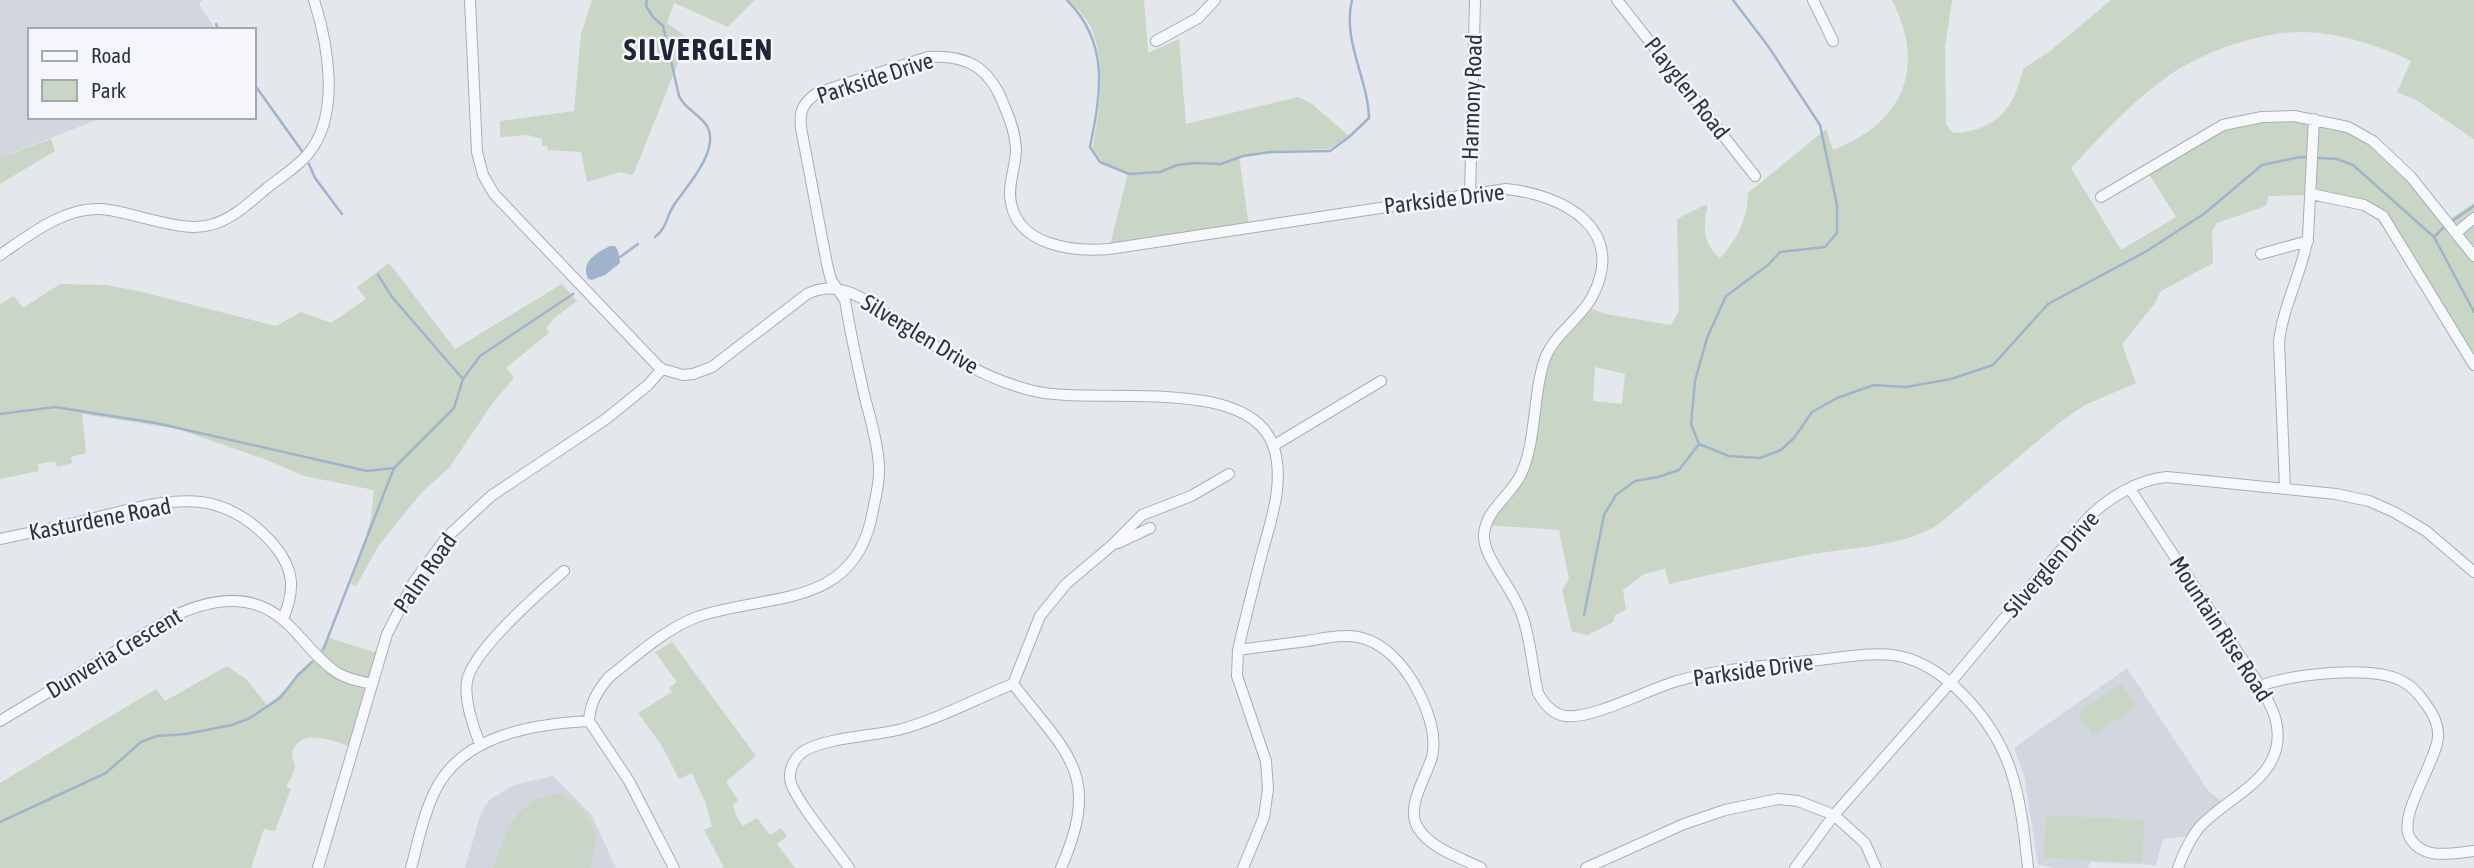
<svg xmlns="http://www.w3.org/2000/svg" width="2474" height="868" viewBox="0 0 2474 868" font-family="'Asap Condensed',sans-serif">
<rect width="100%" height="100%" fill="#e4e7ec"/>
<path fill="#d2d6de" d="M0,0H203L199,4L216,30H30V117H104L0,158Z
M2127,668L2209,792L2222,802L2188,836L2163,839L2156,865L2090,862L2088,868H2054L2038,865L2024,774L2014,748Z
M553,776L591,814L616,868H465L481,813L489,800L514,785Z"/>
<path fill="#c9d6c5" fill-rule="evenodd" d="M592,0H755L728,27L674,3L667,23L688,38L633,175L620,172L587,182L581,152L548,150L547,146H542V139L528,135L500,137V121L574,111L581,34Z
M1069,0H1144L1148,53L1179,39L1186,124L1298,97L1312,104L1349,136L1329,149L1271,151L1239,156L1249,227L1109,249L1128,173L1102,162L1093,148C1099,109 1107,68 1092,30C1088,19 1077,8 1069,0Z
M1892,0H1952L1945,47L1946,124L1953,133C1996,131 2014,109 2023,69L2050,51L2111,0H2474V139L2416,100L2397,92L2411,61C2381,46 2338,32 2303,32C2262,31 2202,52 2168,76C2131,102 2102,135 2071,168L2121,250L2176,217L2147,171L2237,121L2315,119L2372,141L2447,221L2474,203V244L2469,248L2474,254V366L2377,211L2312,195L2268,196L2266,206L2217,223L2212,231L2213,263L2161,291L2155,303L2122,344L2136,383L2085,405L2059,423L1939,524C1902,547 1855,547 1813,554C1765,563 1717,573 1669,584L1665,569L1644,574L1623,590L1626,610L1615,615L1613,622L1588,635L1572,632L1562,590L1569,579L1559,530L1486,525L1517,483L1545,360L1586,307L1606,314L1671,325L1679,311L1677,219L1707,204C1708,211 1705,214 1705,221C1704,237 1708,248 1720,258C1738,238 1747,220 1748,193L1826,129L1833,150C1903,123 1927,68 1892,0ZM1595,367L1625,374L1622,404L1593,401Z
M51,139L55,151L0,184V158Z
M389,263L455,349L562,284L577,301L553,319L546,328L549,333L506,368L514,378L492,404L449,468L421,493L379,545L356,586L351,584L371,519L374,490L304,476L267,460L178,429L82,414L86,453L71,457L72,463L57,467L55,461L38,464L39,471L0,479V304L14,296L23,308L60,284L105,285L134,290L276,326L301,312L331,323L366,299L357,287Z
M329,638L381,654L353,747C335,742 296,724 292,756C292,762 295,760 295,766C295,772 289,781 286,787L291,789L275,831L264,829L251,868H0V783L156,689L165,701L227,666L246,679L267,705C288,690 314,659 329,638Z
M672,642L756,756L726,782L738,800L733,805L737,817L743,826L757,818L770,835L781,828L787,836L777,844L795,868H724L704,830L712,826L706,804L692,773L679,779L662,746L638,713L672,692L669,688L677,682L655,652Z
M2121,684L2136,707L2093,735L2078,713Z
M561,793C575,799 593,819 595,835C597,845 591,857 591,868H493C508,829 514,799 561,793Z
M2046,815L2144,820L2142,862L2044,858Z"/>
<path fill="#9fb4cc" d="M610,246H615L618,251L620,263L605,275L592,280L588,279C580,262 596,253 610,246Z"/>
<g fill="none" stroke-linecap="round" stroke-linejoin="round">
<path stroke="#9fb4cc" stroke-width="2.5" d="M647,0L646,6L653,17L663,26L679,96C685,110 702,115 708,128C719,152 686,187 674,205C666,217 667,228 655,237
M1067,0C1110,43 1101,93 1090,147L1100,162L1129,174L1160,172L1177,165L1195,163L1221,164L1243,156L1271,152L1330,151L1349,137L1369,118C1368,78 1342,41 1352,0
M1733,0L1768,46L1820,125L1837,205V233L1825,247L1780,252L1768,265L1726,296L1707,338L1695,381L1691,424L1699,444L1729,456L1760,458L1781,450L1794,438L1812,412L1837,398L1874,385L1906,387L1951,379L1993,365L2048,304L2147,251L2205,213L2262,165L2300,157L2337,159L2353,165L2434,237L2474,312
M216,24L219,30
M254,84L302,151
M309,164L315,178L342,214
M2452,221L2474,206
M2434,237L2443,228
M620,257L638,244
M378,275L392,297L462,378
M0,414L55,407L156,423L367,471L394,468L454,408L463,379L480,356L573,294
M1584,615L1604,515L1616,495L1635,481L1658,477L1679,470L1699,444
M323,650L394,468
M0,822L106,773L141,742L157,736L186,734L232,725L250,718L280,698L298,675L312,662"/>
<defs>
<path id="minor" d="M470,0L477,152L483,175L494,194L657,365L662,369L683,375L693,374L712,367L807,294C829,283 848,290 867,301C921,336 970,376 1034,391C1093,406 1251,373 1274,448C1285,484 1270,523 1261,557C1253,588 1245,619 1238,650L1237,676L1266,761L1268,789L1264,817L1243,868
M1617,0L1755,176
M1813,0L1833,41
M1156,41L1198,18L1215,0
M1470,194L1475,0
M2311,194L2364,205L2383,216L2474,365
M2101,197L2223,125L2262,117L2294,116L2348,127L2373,141L2411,177L2474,256
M2456,233L2474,218
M2261,254L2308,241
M0,255C28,236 64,207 100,209C117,210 135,216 152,220C170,224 191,230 210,225C232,220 250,202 267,188C281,177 297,167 308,154C341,115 328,44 314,0
M1273,446L1381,381
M2285,488L2279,342C2283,305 2302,273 2308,237L2314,119
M2130,489L2260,686C2266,697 2273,708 2276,721C2289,778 2227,795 2198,829C2189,841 2183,854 2178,868
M0,539C32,532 63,526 95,518C128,510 166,498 201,502C230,506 255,523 274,545C295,570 295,590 283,619
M1118,543L1150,528
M1238,650C1261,647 1284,644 1307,641C1319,639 1332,636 1344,636C1380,634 1406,666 1420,695C1429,714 1437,736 1432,757C1426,778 1405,807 1418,828C1430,848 1461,858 1481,868
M1013,684C1068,755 1102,774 1061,868
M2260,686C2293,674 2371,665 2402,681C2412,686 2419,694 2425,703C2433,713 2439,724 2438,737C2436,763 2397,816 2410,838C2424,861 2452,853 2474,851
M0,721L176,615C211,599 250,592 282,619C300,634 313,655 332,669C343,678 358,681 372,684
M480,744C473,727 464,699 467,681C473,650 539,593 564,571
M318,868L387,634L414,582L446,538L491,496L606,419L648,385L662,369
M411,868C418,843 423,815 435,791C462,735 533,724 589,721
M674,868L629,781L589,721C590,703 598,690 609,677C636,656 665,629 697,617C765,593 850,610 871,520C874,503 880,485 879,467C878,443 870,418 864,394C857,363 850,331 845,300L831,280L827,264L801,128C799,111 803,103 817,93L928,57C969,54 991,69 1005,108C1011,121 1015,134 1016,149C1016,167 1007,185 1011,203C1019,246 1074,252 1109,249L1506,189C1564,195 1628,229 1592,297C1580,319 1556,333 1546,356C1532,392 1537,444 1520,476C1510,496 1486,510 1484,534C1483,547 1492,561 1499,573C1507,586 1517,600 1522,615C1531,640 1532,667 1538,693C1544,704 1552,714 1565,716C1591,720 1649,689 1677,681C1719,669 1764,666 1808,661C1835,659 1866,652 1893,655C1916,658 1937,671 1954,686C2013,740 2020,792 2028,868
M849,868C837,850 792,797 790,779C789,768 795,757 804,751C825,738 872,736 898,730C937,720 975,699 1013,684L1040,616L1066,584L1111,546L1142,515L1191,496L1229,474
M1586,868L1684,824L1725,810L1778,799L1798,801L1834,815L1865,843L1876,868
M1795,868L1834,815L1950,683L2088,518C2108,498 2139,479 2167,477L2336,494L2369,501L2394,512L2426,531L2474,572"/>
</defs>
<use href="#minor" stroke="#a9aeb7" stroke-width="12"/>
<use href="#minor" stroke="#f7f8fa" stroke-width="10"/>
</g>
<g text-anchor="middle" stroke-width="5" stroke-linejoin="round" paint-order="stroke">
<g font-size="23" fill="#2b3445" stroke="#f4f6f9">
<text transform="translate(875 78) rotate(-18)" y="8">Parkside Drive</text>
<text transform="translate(1687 88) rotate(52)" y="8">Playglen Road</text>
<text transform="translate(1472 97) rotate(-88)" y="8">Harmony Road</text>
<text transform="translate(1444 199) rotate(-7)" y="8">Parkside Drive</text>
<text transform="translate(920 334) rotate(31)" y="8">Silverglen Drive</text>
<text transform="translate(100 519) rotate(-11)" y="8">Kasturdene Road</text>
<text transform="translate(2051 564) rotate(-49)" y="8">Silverglen Drive</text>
<text transform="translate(425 573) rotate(-55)" y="8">Palm Road</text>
<text transform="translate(2221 629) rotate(57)" y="8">Mountain Rise Road</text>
<text transform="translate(114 653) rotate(-31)" y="8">Dunveria Crescent</text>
<text transform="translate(1753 670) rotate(-8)" y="8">Parkside Drive</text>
</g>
<g font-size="30" font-weight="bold" letter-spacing="2" fill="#1d2536" stroke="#f4f6f9">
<text x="699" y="60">SILVERGLEN</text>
</g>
</g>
<rect x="28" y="28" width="228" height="91" fill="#f4f6f9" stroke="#a4a8b1" stroke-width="2"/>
<rect x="42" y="51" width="35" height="10" fill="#f7f8fa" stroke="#a4a8b1" stroke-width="2"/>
<text x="91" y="63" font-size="21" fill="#2b3445">Road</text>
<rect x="42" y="80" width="35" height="21" fill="#c9d6c5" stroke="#a4a8b1" stroke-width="2"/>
<text x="91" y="98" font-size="21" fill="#2b3445">Park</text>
</svg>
